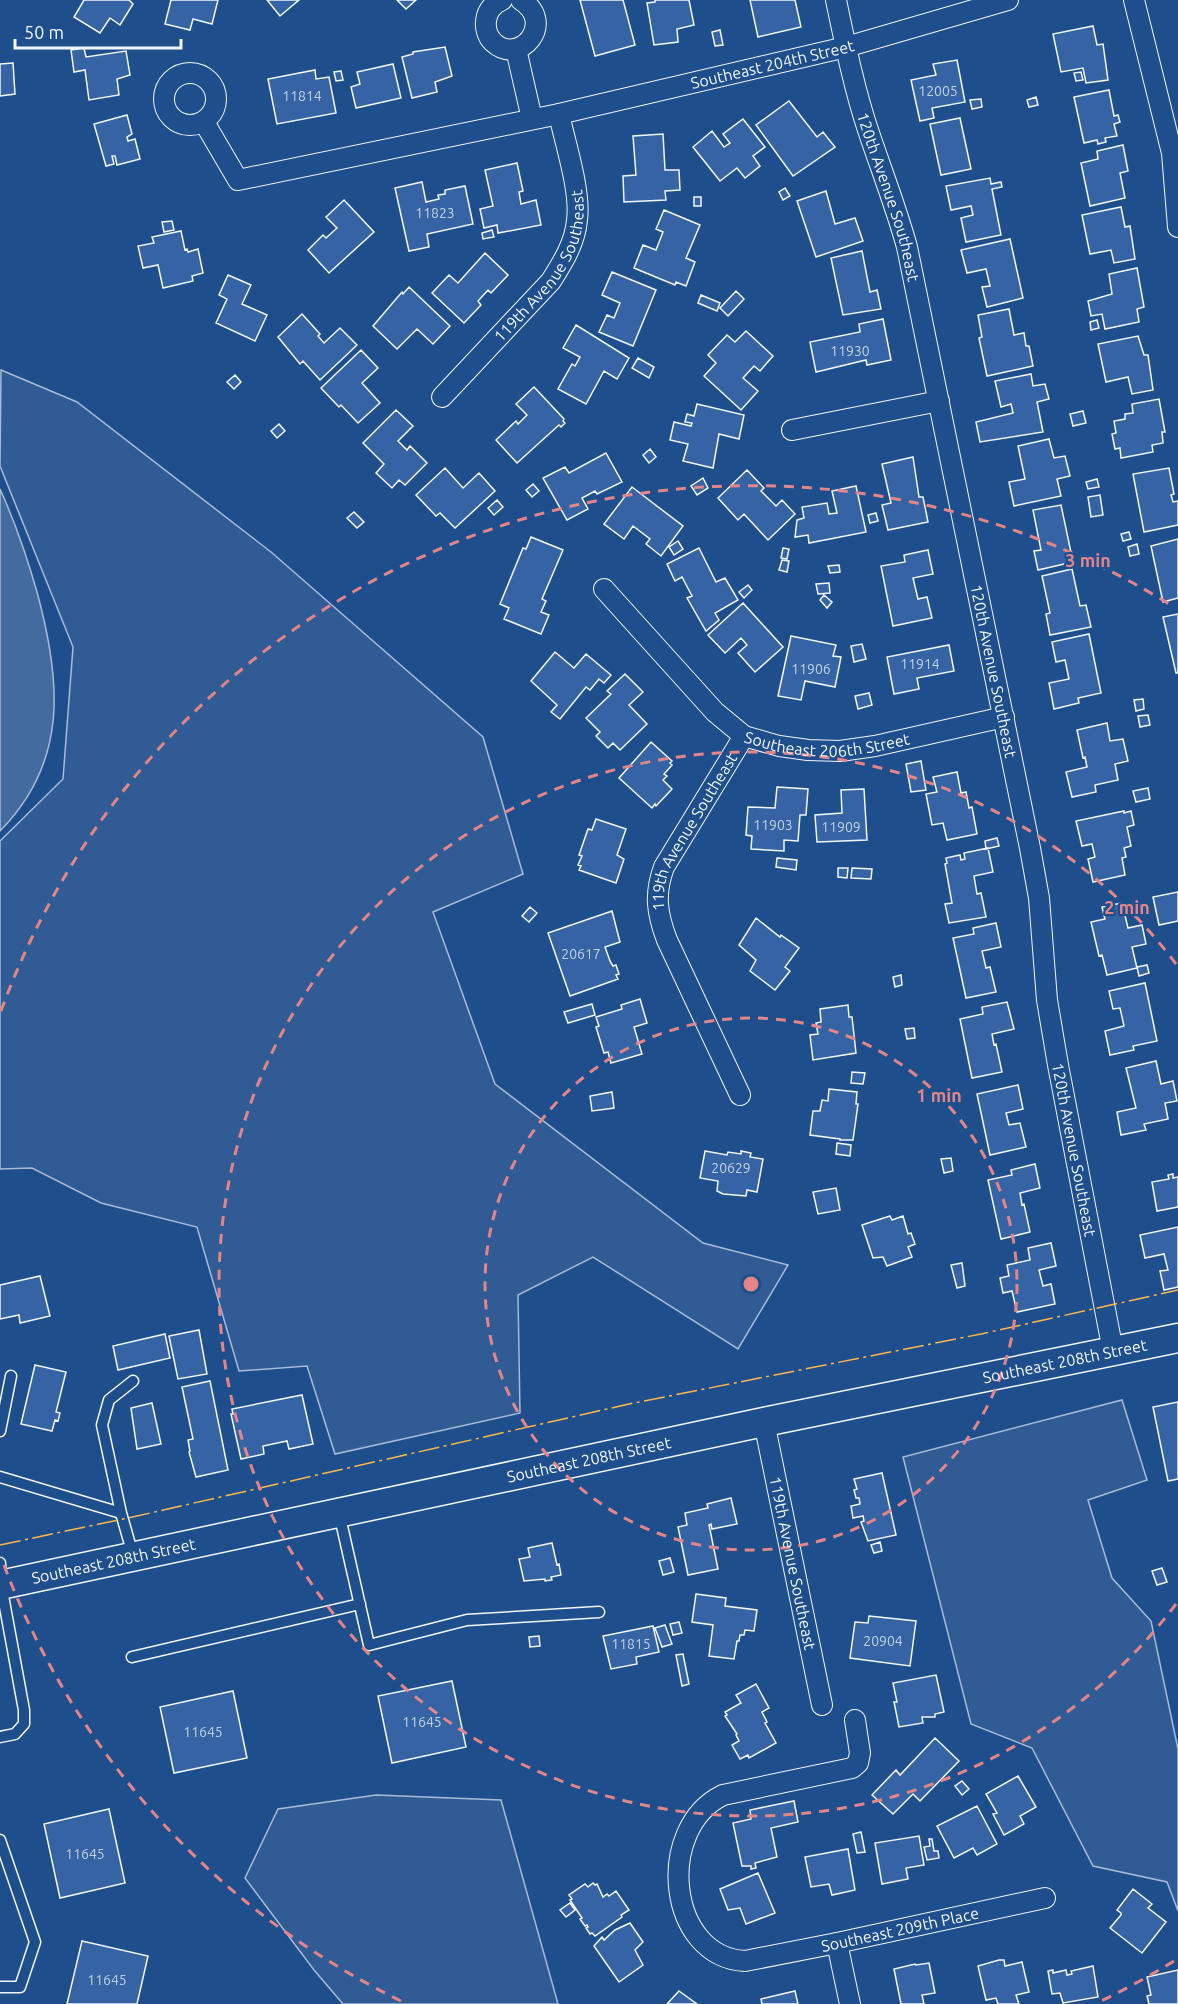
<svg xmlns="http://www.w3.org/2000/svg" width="1178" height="2004" viewBox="0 0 1178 2004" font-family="Ubuntu,sans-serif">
<rect width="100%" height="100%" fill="#1f4e8c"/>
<path fill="#305b95" stroke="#a8bbd7" stroke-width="1.5" d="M1,370L77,402L271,552L483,737L523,874L433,912L495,1084L703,1243L788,1265L738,1349L593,1257L518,1295L520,1413L335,1454L307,1366L239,1371L197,1227L101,1203L32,1168L0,1169V841L63,779L73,647L0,466Z
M1122,1400L1147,1480L1088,1500L1112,1578L1151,1621L1178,1749V1911L1167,1882L1093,1866L1032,1748L971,1724L903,1457Z
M376,1795L501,1800L558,2004H343L314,1970L245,1878L278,1809Z"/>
<path fill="#446ba0" stroke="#a8bbd7" stroke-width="1.5" d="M0,489C15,522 27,557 37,592C61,680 69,761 0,831Z"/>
<path fill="#3563a3" stroke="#f2f6ff" stroke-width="1.5" d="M84,0H129L133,4L120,25L110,18L100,33L74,17Z
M171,0H218L212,24L193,19L190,30L165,24Z
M267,0H299L280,16Z
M397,0H416L406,9Z
M580,0H623L635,45L595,56Z
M655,0H689L694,25L677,29L678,42L654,45L647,3L655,2Z
M750,0H795L801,27L758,37Z
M1093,26L1097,45L1103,44L1108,80L1086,83L1083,68L1061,72L1053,34Z
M720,30L723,45L715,46L712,32Z
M445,47L452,76L435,82L437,92L412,98L402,57L413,54V52Z
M84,48L86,57L126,51L130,75L117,79L119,95L89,100L85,70L74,72L71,50Z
M957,60L965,102L932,108L934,118L920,121L911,80L936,75L933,64Z
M13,63L15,94L0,96V64Z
M393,64L401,98L356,108L351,87L360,84L357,72Z
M315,70L316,79L329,77L336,113L277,124L268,79Z
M341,71L343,80L336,81L334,72Z
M1081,72L1083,80L1076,81L1074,73Z
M1109,90L1114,116L1118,115L1120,122L1114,124L1117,136L1105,138L1106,142L1098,144L1097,140L1084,143L1074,97Z
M1036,97L1038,105L1029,107L1027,100Z
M981,99L982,107L972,109L970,100Z
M789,101L817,137L823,132L835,147L793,176L756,125Z
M127,115L132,134L127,137L128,141L135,139L140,159L117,165L115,156H112L114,164L106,166L94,124Z
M960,118L971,169L941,175L930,124Z
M743,119L765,147L753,156L760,166L745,178L737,168L720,181L693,147L712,131L724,147L730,143L723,134Z
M663,134L665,170H679L680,190L665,191L666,200L624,202L623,176L636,175L633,136Z
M1123,145L1128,171L1120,173L1125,198L1090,206L1081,163L1098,159L1097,151Z
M517,163L523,191L519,192L521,204L536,200L541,225L498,233L497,225L484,228L480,209L493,206L485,170Z
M990,178L991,184L1001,182L1002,187L992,189L1001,235L966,242L961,218L973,215L971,206L951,210L946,186Z
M422,182L426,202L439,199L438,195L445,194V190L465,186L473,224L427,234L429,247L409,251L395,188Z
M785,188L790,196L783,200L779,192Z
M826,191L835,224L855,218L863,241L816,257L797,201Z
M694,197H701V206H694Z
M344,200L374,232L329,273L308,250L323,235L326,238L337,228L326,217Z
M1121,207L1125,227L1130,226L1135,259L1114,263L1111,250L1090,254L1082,215Z
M664,210L700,225L686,258L695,262L686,286L676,282L675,285L634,268L643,245L656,250L663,232L656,229Z
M172,221L174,230L164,232L162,222Z
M492,230L494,237L483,239L482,233Z
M181,231L185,250L187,249L188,252L198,249L203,273L192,276L193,281L163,288L158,265L143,268L138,246L154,243L152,237Z
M1010,239L1023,298L987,307L982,287L990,286L986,269L967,273L961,250Z
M862,251L870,292L877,290L881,309L843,315L831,258Z
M485,253L508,275L491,293L488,290L478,301L481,305L464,323L432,293L449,275L458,283Z
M1137,268L1144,307L1137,309L1139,322L1105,329L1102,314L1091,316L1088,301L1112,294L1109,274Z
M612,272L656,290L633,346L599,332L607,315L614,318L620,303L602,295Z
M228,275L251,285L242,304L267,315L255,341L216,323L227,299L219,295Z
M409,287L450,326L433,344L417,329L397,349L373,326L402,292L403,294Z
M736,291L744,299L728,316L720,308Z
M701,295L720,303L717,311L698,303Z
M1009,309L1014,335L1024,333L1026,346H1029L1033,366L987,376L979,338L982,337L978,315Z
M302,314L320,334L318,336L324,343L340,328L357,345L320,380L303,361L300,364L278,337Z
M883,319L891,360L867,365L866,360L816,372L810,342L860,332L859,324Z
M1097,320L1099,328L1091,330L1090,322Z
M576,325L629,358L617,379L604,371L586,404L558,389L572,364L575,366L580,357L563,348Z
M746,331L773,356L760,371L754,366L743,378L758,391L741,410L704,376L716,363L708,355L727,335L735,342Z
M1138,336L1144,355H1148L1153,390L1132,394L1128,377L1106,382L1098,344Z
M361,350L378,368L362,383L380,403L358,423L341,405L339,407L321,388Z
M638,358L654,367L649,378L632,368Z
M1031,374L1033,386L1045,384L1049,399L1037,402L1043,432L980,442L976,422L1013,413L1011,404L1001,407L995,381Z
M235,375L241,382L234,389L227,382Z
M534,387L564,419L563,421L565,423L561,427L559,425L517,463L496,440L516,421L518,424L527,415L516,404Z
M1159,399L1165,432H1162L1163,443L1152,445L1153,452L1121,458L1120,448L1115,449L1112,434L1116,433L1114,421L1125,419V414L1133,413L1132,404Z
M697,404L744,415L739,439L719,434L713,468L683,461L688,444L670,440L674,422L691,426L692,423L685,422L687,414L694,416Z
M396,410L413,426L398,441L407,450L410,446L427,463L405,485L399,480L392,488L376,473L384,464L363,443Z
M1083,411L1086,423L1073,426L1070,414Z
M279,424L285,431L277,438L271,431Z
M1049,439L1054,458L1065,456L1070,476L1057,479L1061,496L1014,506L1009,482L1025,479L1018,446Z
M650,449L656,457L649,463L643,455Z
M606,453L622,482L597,494L595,491L582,498L588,509L567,520L543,478L565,467L569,473Z
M913,457L919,497H923L928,522L888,530L882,505L891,503L882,464Z
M445,468L463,488L479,473L495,491L455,528L440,513L436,516L416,495Z
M1169,468L1174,494L1171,495L1173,502L1178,501V525L1144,532L1133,474Z
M747,470L764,488L761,491L776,506L782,500L795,514L768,540L744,514L738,520L718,498Z
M703,478L708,488L697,495L691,486Z
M1097,479L1099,487L1088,489L1086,482Z
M533,484L539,491L532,497L526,490Z
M856,486L866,532L809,543L808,535L795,537L797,520L804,518L802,507L827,503L829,514L837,513L832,491Z
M632,487L683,526L661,556L646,544L650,539L633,526L624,539L604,524Z
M1100,495L1103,515L1091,517L1088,497Z
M497,500L503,507L494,515L488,508Z
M1061,505L1073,562L1038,570L1034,551L1041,550L1033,510Z
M354,512L364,522L357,528L347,518Z
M876,513L878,521L870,523L868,515Z
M1129,532L1131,539L1123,541L1121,534Z
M531,537L563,550L542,599L546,601L541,612L549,615L541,634L504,619L509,608L500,604L523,548L526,549Z
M1178,539V598L1163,602L1151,546Z
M678,541L683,549L674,555L669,547Z
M1137,544L1139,554L1130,556L1128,547Z
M699,548L716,582L725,578L738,600L715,613L719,620L706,631L687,598L692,596L682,577L675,581L667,564Z
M783,548L789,549L787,559L781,558Z
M928,550L933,574L913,578L918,599L927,597L932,618L893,626L881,566L905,562L904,555Z
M782,560L789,561L787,572L779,570Z
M839,565L840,572L830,573L828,566Z
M1072,569L1080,606L1086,605L1091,627L1050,635L1046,614L1050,613L1042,576Z
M829,583L830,593L818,594L816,584Z
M748,585L752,590L744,598L739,592Z
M824,595L832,602L827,608L820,600Z
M743,603L783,647L755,672L738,653L747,645L741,638L725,653L708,635Z
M1178,614V673H1176L1163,617Z
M1089,634L1101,693L1078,698L1079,703L1054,709L1049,683L1069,679L1065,660L1056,662L1052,642Z
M791,636L836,645L833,656L841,657L835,687L805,681L801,700L778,696Z
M862,644L866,659L854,662L851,646Z
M949,645L954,671L917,678L919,689L894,694L887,657Z
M555,652L574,668L586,654L611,675L604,683L599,679L590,690L586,687L560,719L551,712L557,705L531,681Z
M625,674L643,692L629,705L647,724L620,750L613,743L608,748L596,736L600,732L586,718L611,694L607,691Z
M869,693L872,705L858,709L855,696Z
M1143,699L1144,709L1136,711L1134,700Z
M1148,715L1150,725L1140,727L1138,716Z
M1107,723L1110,741L1123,739L1128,761L1115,764L1118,780L1095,785L1096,792L1072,797L1066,772L1087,767L1085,757L1083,758L1077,730Z
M651,742L672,761L670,763L672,765L664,774L667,776L663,780L672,789L656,806L655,804L652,808L619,778Z
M921,761L926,790L911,792L906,764Z
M957,772L961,793L966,792L969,808L972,807L977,834L947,840L943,823L932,825L926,794L937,792L933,777Z
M777,787L808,789L806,815H800L798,841L784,840V851L751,849L752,836L746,835L748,807L775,808Z
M1148,788L1150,799L1136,802L1133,791Z
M864,789L867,840L817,842L815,815L842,813L841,790Z
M1124,811V813L1131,811L1134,825L1127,827L1131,846L1124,848L1126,857L1122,858L1125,875L1093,882L1088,859L1095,857L1092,844L1082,846L1076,821Z
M596,819L626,829L617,855L624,859L616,883L579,870L581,866L578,865L582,856L579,855L588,829L592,830Z
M997,838L999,846L986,849L985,841Z
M988,848L993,872L974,876L977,894L981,893L986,917L949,923L945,904L952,903L945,864L947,863L946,858L960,855L961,860L965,859L964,853Z
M777,858L797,860L796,870L776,867Z
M838,868H848L847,878L838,877Z
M852,868L872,869L871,879L851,878Z
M1178,892V921L1159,925L1153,897Z
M1122,903L1128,928L1142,925L1146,944L1132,947L1137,968L1107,975L1102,955L1099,956L1091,922L1105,919L1102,907Z
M530,907L537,913L529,922L522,916Z
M612,911L620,942L605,947L610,961L613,966L616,965L619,974L616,975L618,979L570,996L548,933Z
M756,918L780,937L781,935L799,948L785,967L790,971L775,990L750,971L756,960L739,945Z
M996,923L1001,947L982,951L986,968L990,967L996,992L966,998L953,938L974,934L973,928Z
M1147,965L1149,973L1139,976L1137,967Z
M901,975L902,985L895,987L893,977Z
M1145,983L1157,1041L1133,1046L1134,1050L1110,1055L1105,1031L1124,1026L1120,1008L1113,1009L1109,991Z
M640,999L647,1023L634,1027L642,1054L611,1063L608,1052L604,1053L596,1027L599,1026L596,1017L622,1009L621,1005Z
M1007,1002L1014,1029L992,1034L994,1045L996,1044L1002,1072L972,1078L960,1019L983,1014L982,1007Z
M592,1004L595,1015L568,1023L564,1012Z
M848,1005L849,1017H852L856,1053L813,1060L810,1035L818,1034L816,1023L821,1022L820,1009Z
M914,1028L915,1038L907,1039L905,1029Z
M1156,1061L1161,1084L1173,1081L1177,1101L1165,1103L1168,1119L1144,1124L1146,1130L1121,1135L1117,1112L1136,1108L1126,1068Z
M852,1072L865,1073L863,1084L851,1083Z
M1018,1085L1023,1109L1006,1113L1009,1125L1020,1123L1026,1147L990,1155L977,1094Z
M829,1089L857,1092L856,1104H858L853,1140H840V1139L810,1135L813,1111H820L822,1100L828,1101Z
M612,1092L614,1108L592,1111L590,1096Z
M837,1143L851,1145L850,1156L836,1154Z
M705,1151L727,1155L728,1152L741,1154V1151L751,1153L750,1157L763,1159L757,1192L747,1190L746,1196L723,1194L717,1191L718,1181L700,1178Z
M951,1158L953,1171L944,1173L941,1159Z
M1035,1164L1040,1188L1020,1193L1022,1205L1024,1204L1030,1232L1001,1239L988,1180L1012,1175L1011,1170Z
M1173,1174V1178L1178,1177V1207L1157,1211L1152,1182L1169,1179L1168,1175Z
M836,1188L840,1210L818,1214L813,1192Z
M890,1216L892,1220L903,1216L908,1234L911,1233L915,1244L908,1247L912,1257L887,1266L883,1257L873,1258L862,1225Z
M1178,1227V1287L1164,1290L1160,1271L1168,1270L1164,1254L1145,1258L1140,1235Z
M1051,1243L1056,1266L1039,1270L1043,1286L1051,1284L1055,1304L1017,1312L1012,1291L1003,1293L1000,1278L1009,1276L1007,1265L1030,1260L1028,1248Z
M962,1263L965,1286L957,1288L951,1265Z
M40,1276L50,1316L20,1323L19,1315L0,1319V1285Z
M199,1330L207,1374L178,1379L169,1336Z
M165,1334L170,1358L118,1370L113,1346Z
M35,1365L66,1372L56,1412L60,1413L58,1421L55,1420L52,1431L21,1424Z
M210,1381L228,1470L196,1477L189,1452L190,1451L188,1440L193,1439L182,1387Z
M302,1395L313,1444L289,1449L287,1441L263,1446L264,1454L241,1459L231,1414H233L232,1409Z
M1178,1402V1479L1168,1481L1153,1407Z
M152,1403L161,1444L137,1449L131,1408Z
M882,1473L896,1535L868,1541L861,1522L864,1521L863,1516L853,1518L851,1506L860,1504L859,1498H856L854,1490L857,1489L854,1479Z
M731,1498L737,1524L712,1529L711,1524L709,1525L718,1569L688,1575L678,1527L687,1525L685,1513L708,1508L707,1504Z
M880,1542L882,1551L874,1553L871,1545Z
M552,1543L557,1565L559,1564L561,1575L551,1577L552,1580L545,1581V1579L524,1581L519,1559L530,1557L528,1548Z
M670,1558L674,1572L663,1575L659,1561Z
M1162,1568L1167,1582L1157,1585L1152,1571Z
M696,1594L726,1598L725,1606L757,1610L754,1631L745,1630L744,1635H740L739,1641H737L734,1659L709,1656L713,1625L692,1622Z
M869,1616L916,1621L910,1666L850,1658L855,1622L868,1623Z
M679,1622L682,1633L673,1635L670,1624Z
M665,1625L672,1644L662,1647L655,1628Z
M653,1626L659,1652L636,1657L637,1664L611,1669L603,1636Z
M539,1636L540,1646L530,1647L529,1637Z
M683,1654L689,1684L682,1686L676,1655Z
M936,1675L944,1712L935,1714V1717H922L923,1723L899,1727L894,1702H897L893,1683Z
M452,1681L466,1747L392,1763L378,1696Z
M756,1684L769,1708L762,1712L767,1722L765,1723L776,1743L749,1758L748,1755L740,1759L732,1745L739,1741L736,1735L737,1734L725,1716L727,1715L725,1712L741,1703L736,1695Z
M233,1691L247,1758L174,1773L160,1707Z
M935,1738L959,1761L920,1801L913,1794L893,1814L872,1795L896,1770L900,1775Z
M1018,1776L1036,1807L1020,1816L1024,1824L1004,1835L993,1814L997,1813L986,1794Z
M962,1781L969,1789L962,1795L955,1786Z
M794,1801L798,1822L771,1828L777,1857L755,1863L756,1868L751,1869V1866H742L733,1823L751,1819L750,1810Z
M977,1806L997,1844L977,1855L973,1848L954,1858L937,1826Z
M109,1809L125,1883L60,1898L44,1824Z
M861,1832L865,1852L857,1853L853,1834Z
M919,1836L924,1865L906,1868L908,1879L882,1884L875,1843Z
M929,1839H932L934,1851H938L939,1858L927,1860L924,1847L930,1846Z
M848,1849L855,1890L832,1895L829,1884L811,1887L805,1857Z
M758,1873L775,1913L746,1924L740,1908L728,1910L720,1889Z
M593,1883L595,1885L597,1884L603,1897L607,1894L609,1896L616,1891L629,1910L621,1915L622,1917L595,1936L592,1933L590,1934L586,1928L588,1927L587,1925L585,1926L580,1919L582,1918L570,1900L572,1899L569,1895L585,1884L588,1887Z
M1133,1889L1152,1904L1148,1908L1166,1922L1142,1953L1110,1928L1121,1915V1913L1117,1910Z
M570,1903L575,1910L566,1917L560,1910Z
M630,1923L643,1942L635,1950L643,1965L619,1982L594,1946L602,1937L604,1940L615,1930Z
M82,1941L148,1956L137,2004H67Z
M999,1960H1004L1005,1966L1022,1962L1029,1992L1016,1995L1019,2004H998L996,1998L986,2000L978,1966Z
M929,1963L935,1993L922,1995L924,2004H901L894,1969L915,1964L916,1965Z
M1093,1966L1098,1997L1063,2003L1060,1993L1052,1994L1048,1971L1053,1970V1973L1066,1970L1067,1975L1072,1974L1071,1971Z
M1178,1970V2004H1149L1147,1996L1151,1995L1147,1977Z
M679,1991L697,2004H667Z
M795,1991L798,2004H762L761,1999Z"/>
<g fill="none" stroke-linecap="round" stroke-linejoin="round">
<defs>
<path id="lane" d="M0,1431L11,1376
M0,1477L121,1513L133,1555
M121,1513L102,1425L109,1400L133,1381
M339,1513L369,1645L467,1620L599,1612
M0,1563L1,1585L24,1710V1724L15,1734L0,1737
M132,1657L360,1604
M0,1840L35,1942L20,1987H0"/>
<g id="street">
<path d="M502,0C493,4 487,11 486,21C485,29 488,37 493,42C519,67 557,23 521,0"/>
<path id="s1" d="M836,0C845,43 854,88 868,130C881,169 896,207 907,247L1030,848L1039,898L1047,1000L1058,1065L1113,1351"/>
<path d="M1134,0L1172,153L1178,227"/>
<path d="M516,49L532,119"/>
<circle cx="190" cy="99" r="26"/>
<path id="s2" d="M204,122L238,180L559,114L846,47L1008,0"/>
<path id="s3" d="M442,397L551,281C563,262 575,243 577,220C581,191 565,143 559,114"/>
<path d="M792,430L939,401"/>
<path id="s4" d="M604,589L715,712L744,736L779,746L808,750L840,751L875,746L1004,717"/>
<path id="s5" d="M740,1095L667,940C657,914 654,894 664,867L744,736"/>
<path id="s6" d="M764,1422L822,1705"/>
<path id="s7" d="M855,1720L860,1753L858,1763L852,1768L723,1795C655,1828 667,1957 745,1961L837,1943L1045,1898"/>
<path d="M837,1943L850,2004"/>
</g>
<g id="secondary">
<path id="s8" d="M0,1585L764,1422L1178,1338"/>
</g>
</defs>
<use href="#lane" stroke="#f2f6ff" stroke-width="13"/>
<use href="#street" stroke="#f2f6ff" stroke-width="22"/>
<use href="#secondary" stroke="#f2f6ff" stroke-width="31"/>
<use href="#lane" stroke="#1f4e8c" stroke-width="10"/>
<use href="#street" stroke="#1f4e8c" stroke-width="20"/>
<use href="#secondary" stroke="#1f4e8c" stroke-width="28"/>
<path stroke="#ffb74d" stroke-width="1.5" stroke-dasharray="21 4.5 3 4.5" stroke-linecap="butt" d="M0,1545L137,1516L629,1404L981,1334L1178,1290"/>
</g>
<g fill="none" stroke="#e38589" stroke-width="3" stroke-dasharray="10 8">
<circle cx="751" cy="1284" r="266"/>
<path d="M1176 1604A532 532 0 1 1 1176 964"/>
<path d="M1174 1961A798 798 0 0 1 1101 2001M401 2001A798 798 0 0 1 1 1557M1 1011A798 798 0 0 1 1174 607"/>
</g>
<g text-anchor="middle" stroke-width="4.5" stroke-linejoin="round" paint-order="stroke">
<g font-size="14" fill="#c3d1e8">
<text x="938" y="96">12005</text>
<text x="302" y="101">11814</text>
<text x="435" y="218">11823</text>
<text x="850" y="356">11930</text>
<text x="920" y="669">11914</text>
<text x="811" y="674">11906</text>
<text x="773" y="830">11903</text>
<text x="841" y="832">11909</text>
<text x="581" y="959">20617</text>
<text x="731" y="1173">20629</text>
<text x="883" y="1646">20904</text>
<text x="631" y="1649">11815</text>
<text x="422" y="1727">11645</text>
<text x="203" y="1737">11645</text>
<text x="85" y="1859">11645</text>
<text x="107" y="1985">11645</text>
</g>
<g font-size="16" fill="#f2f6ff" stroke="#1f4e8c">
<text dy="6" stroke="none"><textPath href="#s2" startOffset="614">Southeast 204th Street</textPath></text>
<text dy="6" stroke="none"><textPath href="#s1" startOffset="204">120th Avenue Southeast</textPath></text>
<text dy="6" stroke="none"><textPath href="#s3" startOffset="168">119th Avenue Southeast</textPath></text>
<text dy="6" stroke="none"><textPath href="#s1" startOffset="690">120th Avenue Southeast</textPath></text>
<text dy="6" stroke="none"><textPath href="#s4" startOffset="288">Southeast 206th Street</textPath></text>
<text dy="6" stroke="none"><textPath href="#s5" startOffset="290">119th Avenue Southeast</textPath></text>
<text dy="6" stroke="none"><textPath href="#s1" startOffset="1176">120th Avenue Southeast</textPath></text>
<text dy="6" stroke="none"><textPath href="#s8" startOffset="1088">Southeast 208th Street</textPath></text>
<text dy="6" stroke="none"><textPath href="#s8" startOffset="602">Southeast 208th Street</textPath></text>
<text dy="6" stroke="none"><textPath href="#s8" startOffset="116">Southeast 208th Street</textPath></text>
<text dy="6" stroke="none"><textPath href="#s6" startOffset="144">119th Avenue Southeast</textPath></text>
<text dy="6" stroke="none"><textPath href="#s7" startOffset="558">Southeast 209th Place</textPath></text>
</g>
</g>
<circle cx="751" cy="1284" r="9" fill="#e38589" stroke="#1f4e8c" stroke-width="3"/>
<g font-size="18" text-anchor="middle" font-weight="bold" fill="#e38589" stroke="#1f4e8c" stroke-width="4.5" stroke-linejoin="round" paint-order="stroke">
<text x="1088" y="567">3 min</text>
<text x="1127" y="914">2 min</text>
<text x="939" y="1102">1 min</text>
</g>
<path d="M15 39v9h166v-9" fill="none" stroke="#f2f6ff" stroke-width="3"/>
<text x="24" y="39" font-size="18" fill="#f2f6ff" stroke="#1f4e8c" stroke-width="4.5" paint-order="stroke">50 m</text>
</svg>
